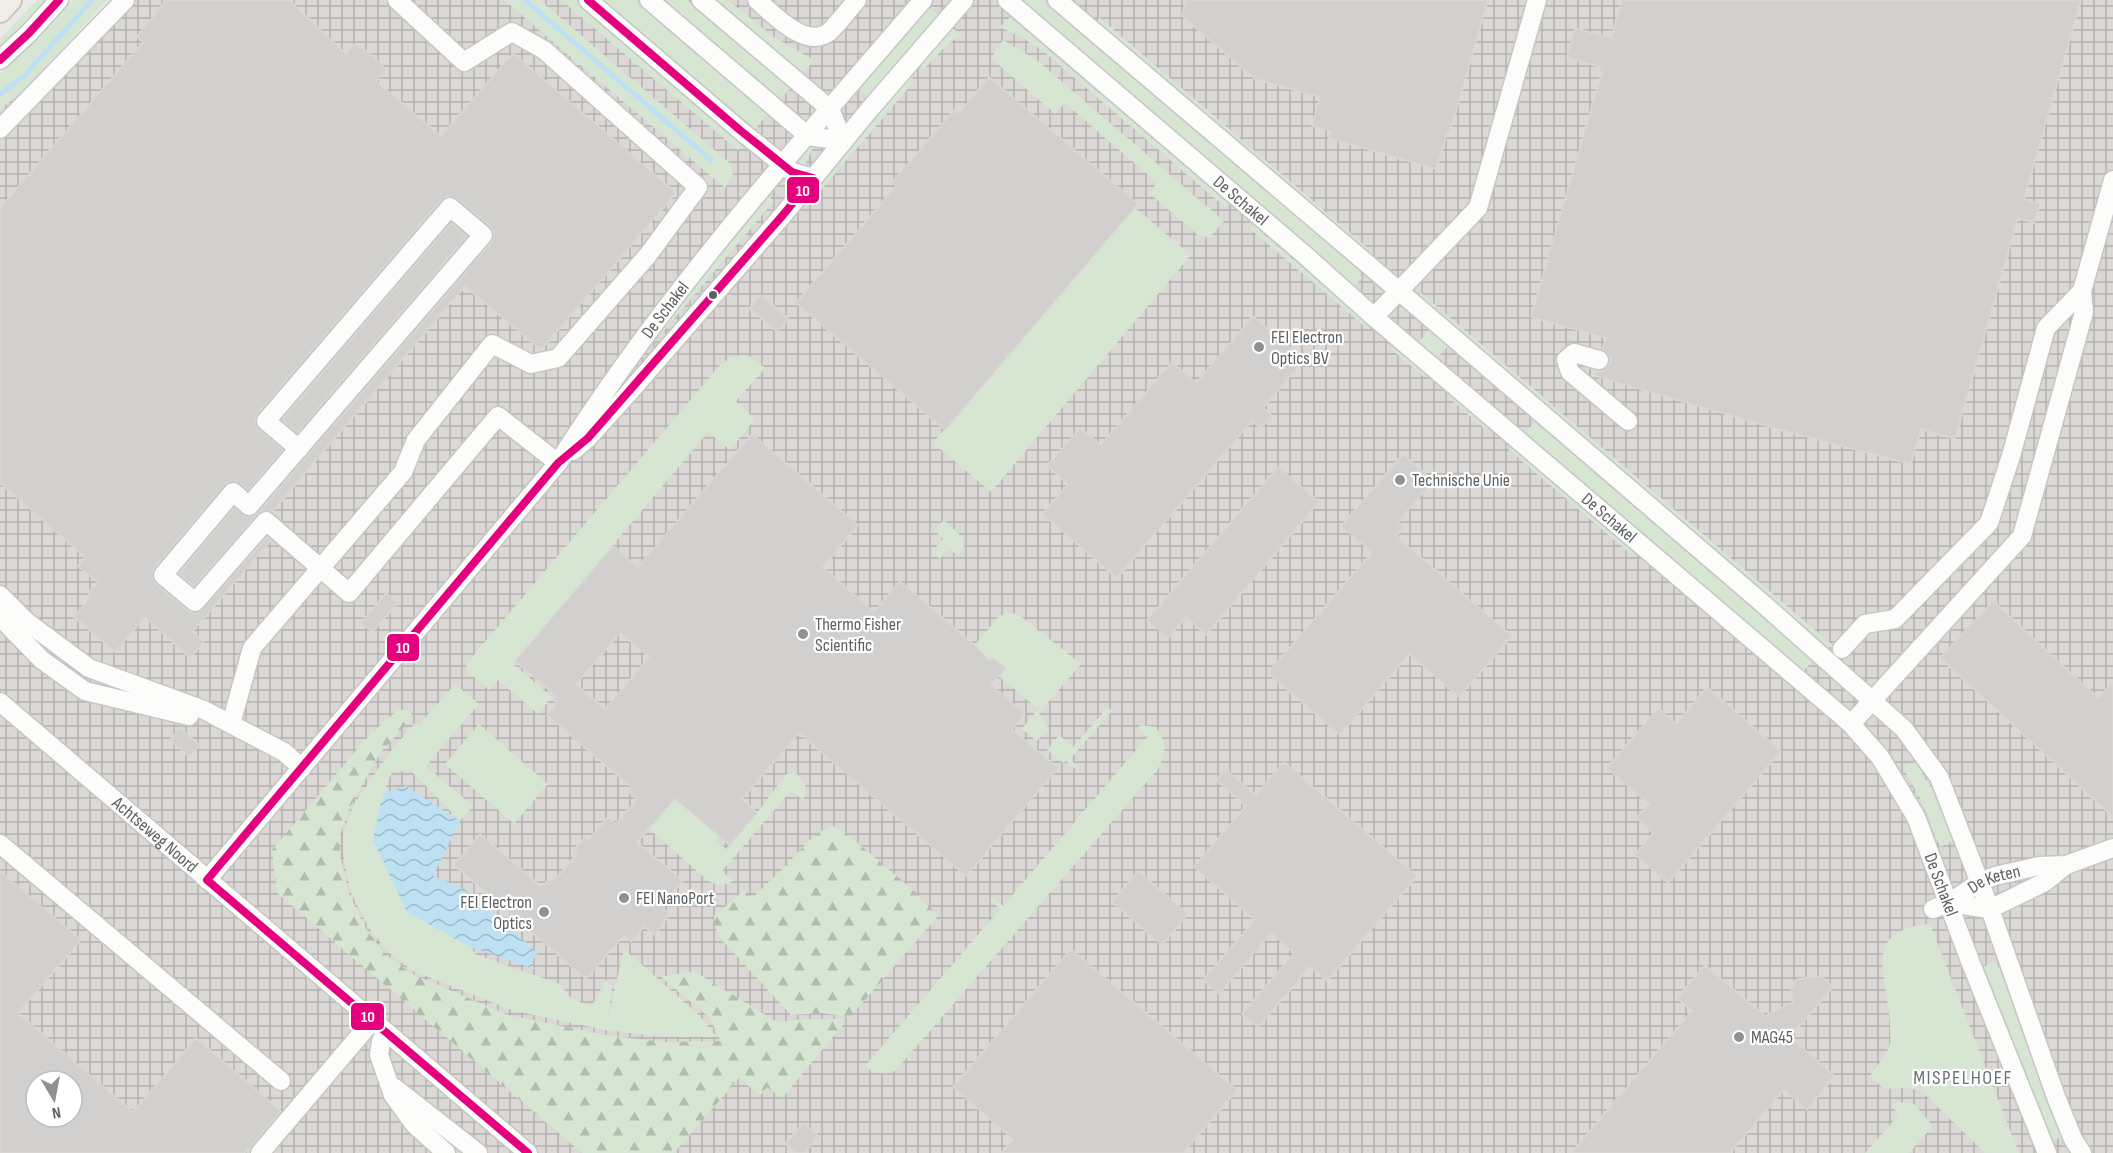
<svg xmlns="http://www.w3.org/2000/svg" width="2113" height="1153" viewBox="0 0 2113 1153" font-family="'Sofia Sans Condensed',sans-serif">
<defs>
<pattern id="industrial-grid" width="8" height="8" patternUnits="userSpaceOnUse" patternTransform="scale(1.5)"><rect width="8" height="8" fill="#dbd8d6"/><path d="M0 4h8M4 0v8" fill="none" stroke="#b5b3b1"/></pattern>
<pattern id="forest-firs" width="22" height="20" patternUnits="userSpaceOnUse" patternTransform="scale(1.5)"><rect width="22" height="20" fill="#d6e6d2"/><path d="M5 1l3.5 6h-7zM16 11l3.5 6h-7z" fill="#b1beae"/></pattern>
<pattern id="water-waves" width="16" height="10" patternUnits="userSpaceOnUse" patternTransform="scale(1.5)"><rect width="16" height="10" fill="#bde1f3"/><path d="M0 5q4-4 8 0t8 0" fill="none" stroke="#9dbac8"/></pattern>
</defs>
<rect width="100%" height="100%" fill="#ebe9e6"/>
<path fill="url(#industrial-grid)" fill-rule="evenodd" d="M112,0H2113V1153H0V109L27,88ZM36,1081H72V1117H36Z"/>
<path fill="#d6e6d2" d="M37,0H48L0,48V39Z
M73,0H107L27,88L0,109V73L36,39Z
M504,0H540L731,164L733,175L725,188Z
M561,0H575L743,144L738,150L734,147Z
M603,0H634L768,114L755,129Z
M663,0H687L790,89L780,100Z
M716,0H728L774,37L812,59L813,62L802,74Z
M1024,0H1043L1360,271L1362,278L1357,284H1350L1022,3Z
M927,5L939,16L868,97L856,87Z
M1010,17L1229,204L1226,208L1043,51L1026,40L1000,27Z
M1099,17L1369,249L1364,250L1098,22Z
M952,28L961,34L943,49L924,69H921V64Z
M1003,40L1038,61L1224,221L1210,237L1199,236L1149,193L1157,183L1065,103L1055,114L991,58Z
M911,76L913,78L912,84L809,204L805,207L798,203L821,177L840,159Z
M808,144L813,145V148L804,166L792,165Z
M766,194L774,201L656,340L653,337Z
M1133,206L1191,255L991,492L933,443Z
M1253,225L1368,324L1369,330L1250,229Z
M1419,291L1835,647H1828L1420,298Z
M1428,330L1448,346L1437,358L1419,342Z
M1391,349H1397L1427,374L1424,377Z
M740,355L751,357L765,368L736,401L755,419L730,450L708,432L513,664L552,697L538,714L498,680L489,690L468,672L466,664L720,365L730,358Z
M1453,396L1488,426L1485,429L1450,399Z
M1535,422L1813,660L1803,672L1527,435V430Z
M1510,445L1634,551L1633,556L1508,449Z
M944,520L963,538L964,548L958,556L949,549L940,559L932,552L943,539L934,530Z
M1008,612L1019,615L1081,664L1039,713L1049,728L1037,741L1022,729L1038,709L989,668L960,673L980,650L975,645L998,617Z
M455,684L479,704L426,766L473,806L460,821L410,770L392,772L383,794L373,840L477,955L560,984L570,997L591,1007L606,980L612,986L608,1018L624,949L698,1014L717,1037H662L606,1030L514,1011L413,971L388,952L369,928L351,893L343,855V833L354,804L389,753L415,723L419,725Z
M1108,707L1112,711L1070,759L1080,768L1078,771L1066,761L1063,763L1047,750L1059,735L1073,747Z
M479,724L548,784L514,824L445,764Z
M1141,725L1156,727C1167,744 1167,750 1158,769L895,1071C883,1074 875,1075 865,1066L1000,909L990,900L993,898L1003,906L1147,737L1137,728Z
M1915,762L1933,791L1953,841L1940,847L1920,798L1903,768Z
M795,772C805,781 808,787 803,800L791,791L722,871L733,881C723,887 717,886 707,880L649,829L675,799L720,837L717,841L726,849L757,813L786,774Z
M1930,924L2019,1153H1985L1920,1090L1902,1088L1884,1089L1870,1076C1876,1066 1887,1055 1890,1044C1891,1040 1890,1034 1890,1030C1890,981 1857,929 1930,924Z
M1996,961L2066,1136L2052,1141L1983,967Z
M1899,1102L1914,1104L1933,1126L1909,1153H1865L1899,1115L1891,1105Z"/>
<path fill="url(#forest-firs)" d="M398,710H409L413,717L381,752L351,805L340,835V855L349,894L366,929L385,954L412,974L508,1015L605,1035L663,1042L721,1041L709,1017L661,977L694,971L777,1022L807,1019H841L844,1024L782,1098L767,1087L760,1096L739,1078L674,1153H582L277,893L272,850L371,733Z
M833,826L846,833L913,890L938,916L850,1017L823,1013L791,1015L719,937L714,923V916L743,891L753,897C765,885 778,874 790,861C804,847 813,832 833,826Z"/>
<path fill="url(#water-waves)" d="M406,786L460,821L433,876L464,889L538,953L532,961L534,969L470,947L407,912L373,840L383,793Z"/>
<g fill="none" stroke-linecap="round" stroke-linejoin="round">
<path stroke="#bde1f3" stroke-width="5" d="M525,0L711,160
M0,94L24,76L92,0"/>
</g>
<path fill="#d2d0cf" stroke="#dad8d5" stroke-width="1.5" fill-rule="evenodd" d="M166,0H289L346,54L355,44L372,55L386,70L376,81L441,136L513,53L676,193L541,350L465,286L272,512L263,510L258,514L194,586L179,574L234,508L246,517H252L258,513L492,242L494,232L490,226L457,198L447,196L441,200L257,414L255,424L258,429L283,450L248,490L236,481H230L224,485L154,568L152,578L156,584L188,611L198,613L203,609L267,537L271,540L192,632L204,642L190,658L145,617L115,652L74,617L91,596L88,593L97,582L78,566L85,557L0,483V208L143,42L137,37Z
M1186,0H1488L1449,135L1447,134L1436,169L1329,138L1331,131L1312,126L1320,97L1255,79L1182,16Z
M1622,0H2081L2024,199L2040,204L2034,223L2018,218L1955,439L1921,429L1911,464L1788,432L1595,376L1596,371H1602L1610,364V357L1602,349L1606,338L1531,317L1603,68L1567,57L1575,28L1611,38Z
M989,77L1138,204L945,430L796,303L896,186L892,182L955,109L959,113Z
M451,223L467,236L297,433L282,420Z
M761,295L789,319L777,332L749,308Z
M1253,316L1304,360L1263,408L1272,416L1261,428L1252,421L1117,578L1042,514L1068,484L1047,466L1080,428L1101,445L1172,362L1196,383Z
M752,434L858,525L823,567L874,612L900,581L977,647L990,661L993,658L1006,668L991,685L1025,714L1012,729L1058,768L966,876L799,733L742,799L757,813L730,845L675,799L637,842L683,881L661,906L669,915L655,935L644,927L631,942L624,935L586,979L454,865L480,834L541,886L559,875L577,854L573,851L585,837L588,840L608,817L616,824L637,799L627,791L631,787L547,715L557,703L554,700L556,696L515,661L613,546L638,567ZM620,633L649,657L605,709L576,684Z
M1403,454L1433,481L1398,522L1404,527L1396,536L1512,636L1459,697L1409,654L1340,735L1268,673L1372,552L1341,526Z
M1278,467L1319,502L1206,635L1186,617L1168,638L1147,620Z
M386,593L398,603L372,632L361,623Z
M1993,601L2098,698L2113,682V817L1940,658Z
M1707,687L1781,751L1668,883L1635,855L1653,833L1636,818L1649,804L1607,768L1658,708L1676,724Z
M180,728L200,745L189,757L170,740Z
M1284,762L1417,876L1327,981L1310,967L1258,1027L1242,1014L1294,953L1271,933L1219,994L1203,980L1255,920L1194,867L1246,806L1216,780L1225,769L1256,795Z
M0,871L81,940L18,1013L133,1112L196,1038L281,1111L245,1153H0ZM36,1081H72V1117H36Z
M1138,871L1188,914L1162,945L1112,902Z
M1071,949L1237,1090L1183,1153H1001L1013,1139L953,1087Z
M1705,965L1765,1016L1793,1002L1791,991L1794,982L1798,979L1821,976L1833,987L1790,1037L1835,1076L1807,1110L1784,1090L1730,1153H1571L1692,1011L1677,998Z
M803,1123L819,1136L804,1153H796L785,1144Z"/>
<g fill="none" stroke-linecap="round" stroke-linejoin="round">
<defs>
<g id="minor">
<path d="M588,0L741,131L792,172L813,178"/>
<path d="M649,0L808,136L843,141"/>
<path d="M701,0L830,109L843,141"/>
<path d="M757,0C773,14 806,50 829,32C839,23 848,10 857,0"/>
<path id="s1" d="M1007,0L1306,256L1374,317L1851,724L1880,757L1916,817L1970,961L2047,1153"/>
<path d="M1057,0L1364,261L1761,602L1904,729L1939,777L1990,909L2056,1097L2073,1139L2082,1153"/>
<path d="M0,60L29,33L59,0"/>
<path d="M0,129L125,0"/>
<path d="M1374,317L1478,208L1537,0"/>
<path d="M1599,360L1574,353L1566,360L1570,372L1628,421"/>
<path d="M299,449L266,421L450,207L483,235L249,506L233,492L163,575L195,602L266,521L349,593L498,416L558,463"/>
<path d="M573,451L588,438L627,395L783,215L869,110L964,0"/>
<path d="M0,595L27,622L89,668L204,710L284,752L302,768"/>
<path d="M0,617L42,660L85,691L189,716"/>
<path d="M1842,649L1865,624L1895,619L1989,523L2011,456L2046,328L2082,291L2113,180"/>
<path id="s2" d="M0,702L528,1153"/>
<path d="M231,724L252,648L403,472L416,440L492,344L531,364L558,358L648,255L698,187L544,50L512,32L464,62L397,0"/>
<path d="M1851,724L2022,536L2084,312L2082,291"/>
<path d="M0,844L281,1081"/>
<path id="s3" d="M207,880L558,463C663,296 795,149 923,0"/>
<path d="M1949,903L1990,909L2045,882L2066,865"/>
<path id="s4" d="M1933,909L1949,903L1980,882L1995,876L2039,866L2066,865L2113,848"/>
<path d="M388,1033L381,1041L379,1055L393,1095L414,1124L446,1153"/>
<path d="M395,1088L478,1153"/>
<path d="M260,1153L373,1020"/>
</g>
<path id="major" d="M0,11L10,0"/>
</defs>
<use href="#minor" stroke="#c5c6c6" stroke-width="21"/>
<use href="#major" stroke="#d1c6b6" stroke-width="26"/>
<use href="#minor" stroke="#fcfcfb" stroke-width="18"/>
<use href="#major" stroke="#f1eee8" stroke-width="22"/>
<defs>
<path id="bus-1" d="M0,60L29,33L59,0
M207,880L558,463L588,438L783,215L813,178L792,172L741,131L588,0
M207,880L528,1153"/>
</defs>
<use href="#bus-1" stroke="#fff" stroke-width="12"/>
<use href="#bus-1" stroke="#e5007d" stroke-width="8"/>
</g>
<circle fill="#5c6063" stroke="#fff" stroke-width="2" cx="713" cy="295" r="5"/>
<g fill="#8e9091" stroke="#fff" stroke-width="2">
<circle cx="1259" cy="347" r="6"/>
<circle cx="1400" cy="480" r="6"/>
<circle cx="803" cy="634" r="6"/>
<circle cx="624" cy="898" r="6"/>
<circle cx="544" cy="912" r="6"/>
<circle cx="1739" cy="1037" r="6"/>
</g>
<g text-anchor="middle" stroke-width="4.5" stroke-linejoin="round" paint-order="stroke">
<g font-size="18" fill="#5c6063" stroke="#fff">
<text dy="6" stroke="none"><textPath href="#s1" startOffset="308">De Schakel</textPath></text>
<text dy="6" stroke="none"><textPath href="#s3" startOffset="732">De Schakel</textPath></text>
<text dy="6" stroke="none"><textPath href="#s1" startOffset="794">De Schakel</textPath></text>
<text dy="6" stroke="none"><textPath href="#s2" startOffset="204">Achtseweg Noord</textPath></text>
<text dy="6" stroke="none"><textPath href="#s4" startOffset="69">De Keten</textPath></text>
<text dy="6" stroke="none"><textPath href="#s1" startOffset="1298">De Schakel</textPath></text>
</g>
<g font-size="18" fill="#5c6063" stroke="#fff" text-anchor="start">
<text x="1271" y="343">FEI Electron<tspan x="1271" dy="21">Optics BV</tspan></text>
<text x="1412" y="486">Technische Unie</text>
<text x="815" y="630">Thermo Fisher<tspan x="815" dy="21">Scientific</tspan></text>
<text x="636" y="904">FEI NanoPort</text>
<text x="532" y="908" text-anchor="end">FEI Electron<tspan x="532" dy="21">Optics</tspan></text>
<text x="1751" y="1043">MAG45</text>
</g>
<g font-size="20" letter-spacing="1.5" fill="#6d7275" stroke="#fff">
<text x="1963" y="1084">MISPELHOEF</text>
</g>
</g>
<g stroke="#fff" stroke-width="2">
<rect x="786" y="176" width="34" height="28" rx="6" fill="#e5007d"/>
<rect x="386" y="633" width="34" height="29" rx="6" fill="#e5007d"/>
<rect x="350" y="1002" width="35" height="29" rx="6" fill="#e5007d"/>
</g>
<g font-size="16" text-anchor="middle" font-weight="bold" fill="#fff">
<text x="803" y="196">10</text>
<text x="403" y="653">10</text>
<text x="368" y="1022">10</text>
</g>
<g transform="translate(54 1099) rotate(170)"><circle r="28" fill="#ffffff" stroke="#bebfc1" stroke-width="1.5"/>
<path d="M0-4.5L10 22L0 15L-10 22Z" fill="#8e9091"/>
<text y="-9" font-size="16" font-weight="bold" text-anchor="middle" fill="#5c6063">N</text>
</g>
</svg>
